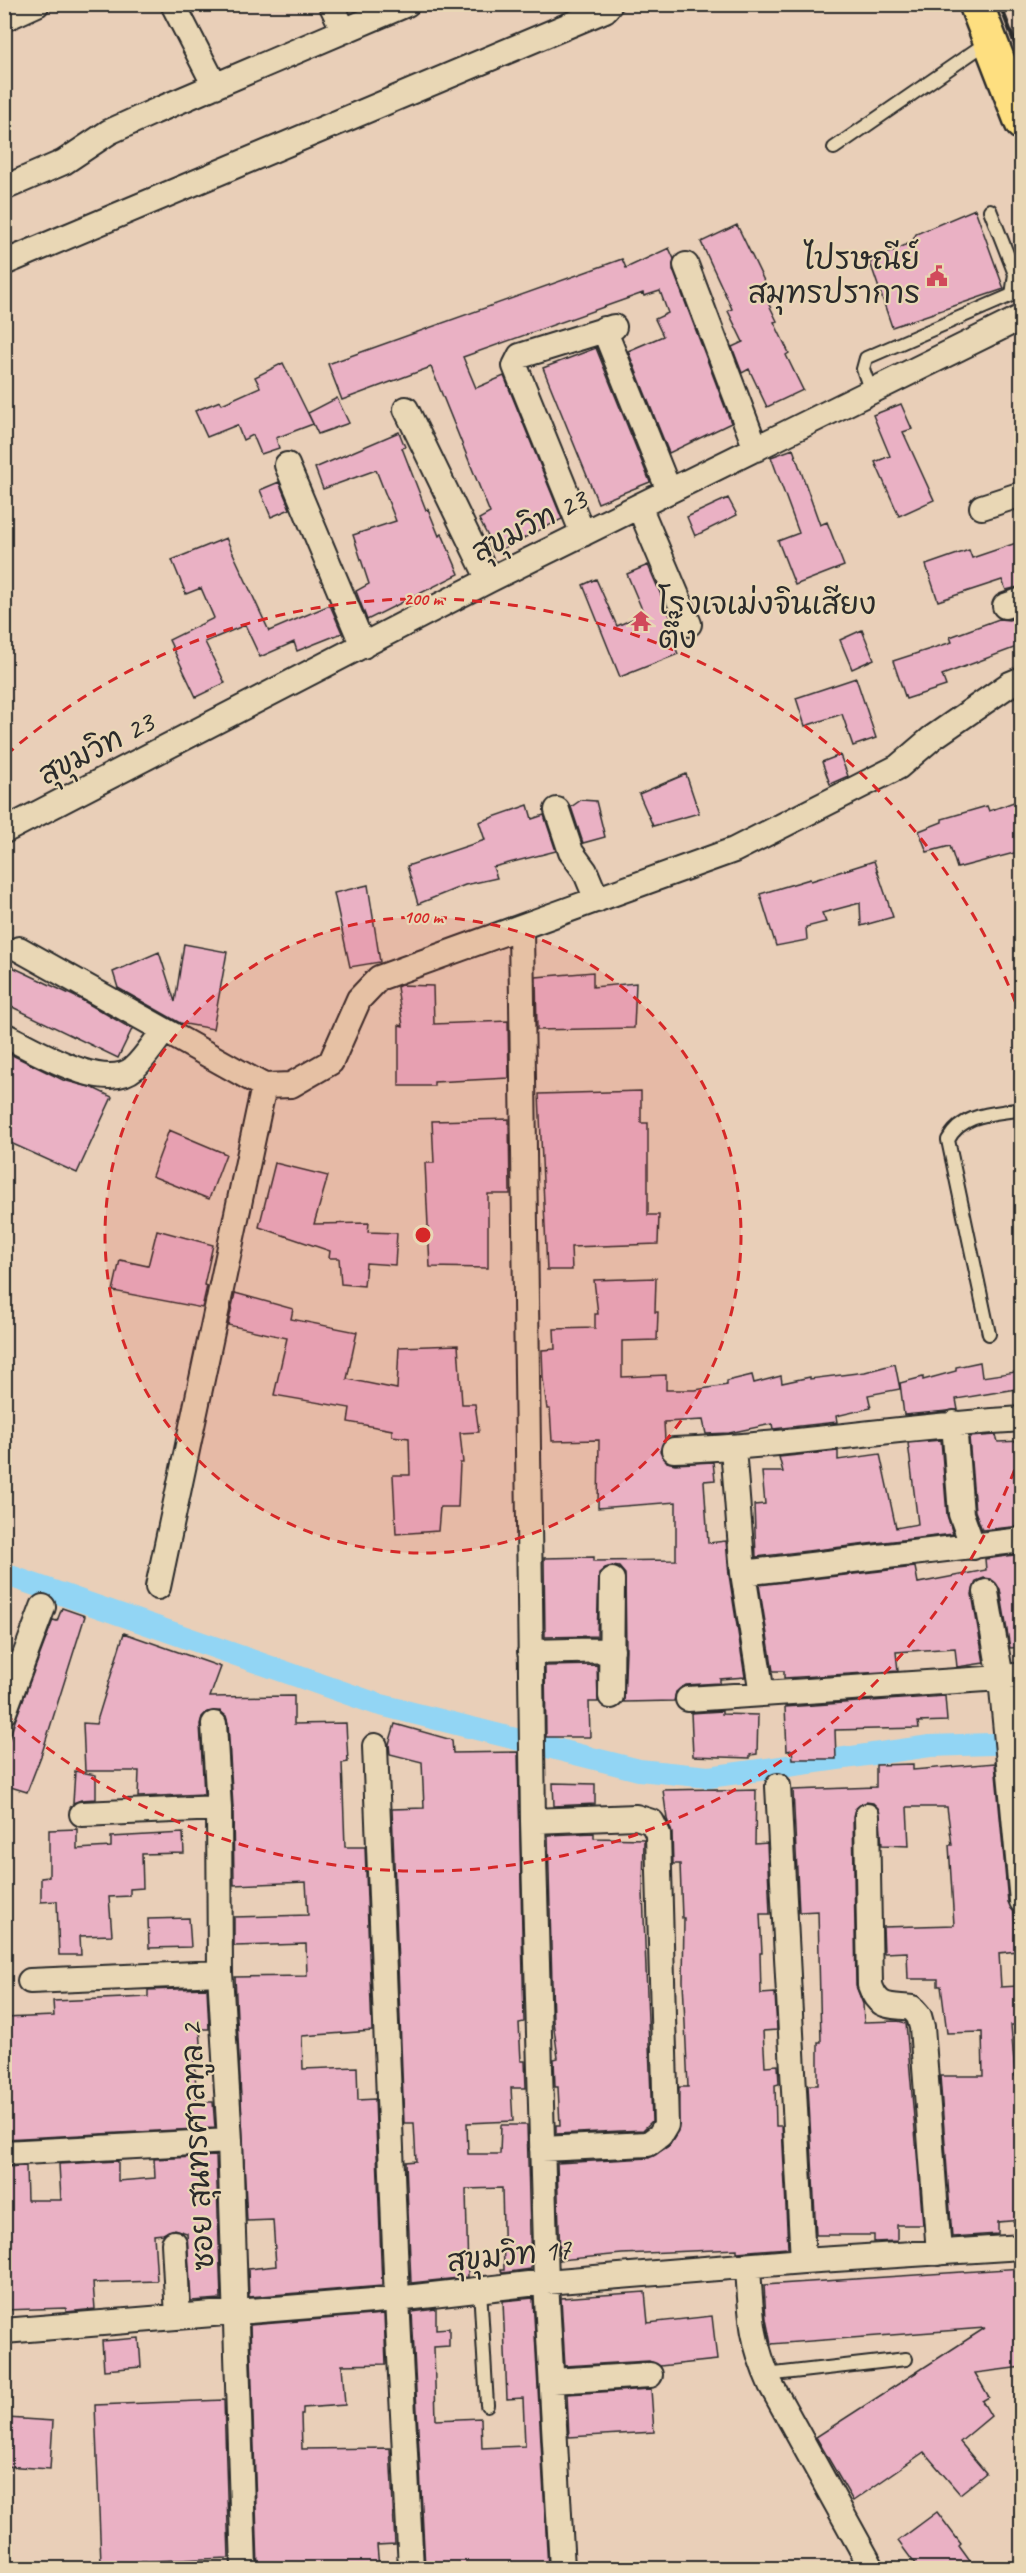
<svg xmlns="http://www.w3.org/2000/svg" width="1026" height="2573" viewBox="0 0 1026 2573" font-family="Caveat,'Playpen Sans Thai',sans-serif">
<rect width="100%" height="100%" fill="#e9cfb8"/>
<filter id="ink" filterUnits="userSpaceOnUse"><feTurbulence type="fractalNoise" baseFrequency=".0167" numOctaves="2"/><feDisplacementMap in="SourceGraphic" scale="12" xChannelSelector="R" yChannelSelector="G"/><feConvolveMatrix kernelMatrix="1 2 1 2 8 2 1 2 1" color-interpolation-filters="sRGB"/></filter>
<g filter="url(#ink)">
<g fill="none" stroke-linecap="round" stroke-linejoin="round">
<path stroke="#92d5f4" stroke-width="22" d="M4,1574L377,1704L639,1770L709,1777L930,1746L1022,1743"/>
</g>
<path fill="#eab1c4" stroke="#2b2b2b" stroke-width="1.5" d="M975,209L1004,289L892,327L870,262L912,242L916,234Z
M737,225L766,285L761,288L777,321L774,322L789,353L786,355L803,390L767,407L749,369L742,373L732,347L743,342L728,311L732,309L701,242Z
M669,248L674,259L673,270L731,423L669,453L628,351L663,336L655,319L668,313L660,291L644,296L643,293L463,357L476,388L504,376L562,519L496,552L479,519L490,513L431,367L342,400L328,364L622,259L626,268Z
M596,348L650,482L598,503L543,368Z
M283,363L313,424L276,438L279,448L261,454L253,435L243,440L237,425L207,437L195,411L220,401L222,404L260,387L255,377Z
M337,398L349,423L318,434L308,413Z
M901,404L912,429L903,432L934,500L899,516L875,462L890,456L873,415Z
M399,432L405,447L402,448L426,510L428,509L439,536L442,534L459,574L367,620L356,591L369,584L353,535L396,521L376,470L323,489L315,468Z
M793,449L820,525L827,522L844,566L795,585L778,541L799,533L771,457Z
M279,482L290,509L271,517L260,490Z
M728,498L737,515L695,536L687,517Z
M226,538L269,631L330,605L342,633L297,651L294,642L260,657L245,625L205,642L225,683L196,697L169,640L214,618L201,588L186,594L172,560Z
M1022,541V586L1006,590L1002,580L938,601L926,565L969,550L972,558Z
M648,565L674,625L668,628L678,654L620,677L583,585L596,579L617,626L644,614L627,574Z
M1022,615V645L942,675L946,686L906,699L893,661L952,642L950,637L999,619L1009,620Z
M862,630L874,659L852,669L840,640Z
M856,678L876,738L853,746L842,714L805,726L796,698Z
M840,755L848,776L830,784L822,762Z
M686,774L699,813L653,826L639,794Z
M1022,799V851L957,868L950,846L927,852L919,831L942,822V819L987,806L989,811Z
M581,800L596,801L605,837L583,843L571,807Z
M528,805L532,819L544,815L556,851L493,867L497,878L465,885L418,904L407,866L485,840L479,822Z
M874,861L893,917L861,926L860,903L822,913L826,922L806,927L807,940L776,946L760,894L810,879L811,881Z
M368,885L380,962L350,967L334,893Z
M184,944L227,952L213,1029L180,1023L118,988L113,972L159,952L175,1002Z
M4,963L80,999L132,1029L118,1058L4,1003Z
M593,972V987L636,983L634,1028L537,1030L536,977Z
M401,985L433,986L434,1024L508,1021L509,1078L434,1082V1086H399V1025L403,1026L397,987Z
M4,1051L63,1080L93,1088L112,1097L77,1173L4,1140Z
M641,1091V1123H648V1215H659L658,1244L571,1247L572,1270H547L539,1094Z
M509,1119L510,1194H488V1268L430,1267L425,1163H434L432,1121Z
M169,1130L226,1154L209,1199L152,1176Z
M275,1163L328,1176L314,1224L369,1223L368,1232L397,1233L395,1265L366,1263L364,1286L341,1284L339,1258H329L330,1251L259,1227Z
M157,1230L213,1245L204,1285L207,1286L202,1308L113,1291L120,1260L148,1266Z
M656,1278L655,1312H658L657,1340L622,1341V1377L666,1375V1390H695L727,1385V1381L752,1375L754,1383L781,1376L782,1383L810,1377V1379L865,1372L895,1364L900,1389L868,1395L871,1408L836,1416L837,1422L773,1429L772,1424L729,1433L706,1434L703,1420L664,1422L665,1440L660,1451L667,1462L675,1464L713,1462L715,1480L704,1481L708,1543L726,1541L729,1575L745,1677L720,1679V1683L686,1685L676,1692L674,1701L624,1702L626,1650L625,1574L619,1567L612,1566L605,1568L599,1573L597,1636L545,1637L544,1558L594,1557V1561L676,1560V1502L598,1508L599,1440L552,1441L550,1409H547L543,1378L542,1350L555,1349L554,1329L595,1328V1314H598L594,1280Z
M235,1293L293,1309L291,1319L357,1332L347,1379L397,1389L399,1347L458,1345L462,1404H475L479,1432L460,1433L463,1463H460L458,1507H440L438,1531L396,1534L393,1475H410L409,1438L392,1436V1430L348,1422L350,1408L274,1395L287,1338L228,1325Z
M980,1362L982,1377L1022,1371V1388L956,1399L958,1410L904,1415L900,1383L923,1377V1380L956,1371V1367Z
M996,1435L998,1442L1022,1441V1526L982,1530L975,1511L969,1437Z
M941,1440L947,1515L953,1534L756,1557L754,1505L765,1504L762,1472H783L779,1457L838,1451V1460L880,1454L896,1528L918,1524L908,1443Z
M1022,1554V1647L1010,1648L1000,1589L991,1579L984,1578L976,1581L972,1594L984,1663L957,1667L955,1648L896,1652L898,1671L784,1678V1671H773L759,1585L915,1567L918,1583L986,1570L985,1559Z
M62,1608L85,1616L41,1756L27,1792L4,1785V1754L15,1721L53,1620L57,1621Z
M124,1633L221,1667L210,1697L294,1696V1724L346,1723L348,1762L342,1763L345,1847H365L372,2031L302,2036L303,2069L357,2067L358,2100L375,2099L382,2286L249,2297L248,2269L276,2266L273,2220L247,2221L235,1977L307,1976L306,1944L234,1946V1917L308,1915L306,1882L234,1885L233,1807L228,1723L226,1716L220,1711L207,1712L202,1717L200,1724L204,1794L138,1797L139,1771H85L83,1723L96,1724Z
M597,1665L598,1702H589L590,1737H546L545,1666Z
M945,1696L947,1721L918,1722L919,1728L835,1730L836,1759H793L792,1750L787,1751L785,1707Z
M722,1711V1714L758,1715L757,1754L750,1755V1758L693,1756L691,1713Z
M395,1724L452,1740L453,1753L518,1752L524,2022L519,2023L521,2061H525L526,2088H511L513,2121L467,2123L468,2154H500L501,2125H527L531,2269L502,2273L501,2270H504L502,2188L466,2189L468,2277L411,2283L406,2162L416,2161L414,2123H404L392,1809L424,1808L422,1762L390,1754L389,1744Z
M995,1763L1008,1902L1014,1912L1017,1951L999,1953L1001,1987L1018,1986L1020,2025H1011L1015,2076L1022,2075V2220L998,2222V2234L952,2237L940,2076H983L982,2032L947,2033L941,1986H938V1979H908L907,1952L884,1953L883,1927L954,1925L949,1845H952L947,1807H907L909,1846L882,1845L879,1809L873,1803L866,1802L855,1809L853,1816L856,1986L863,2004L864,2022L898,2021L906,2023L923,2225H897V2241L874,2242V2235H816L808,2085H818V2042H821L818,1911L799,1912L793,1790L876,1787V1765L913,1764V1770Z
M75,1771L96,1775V1799L81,1800L73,1803Z
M553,1783L595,1784V1804L554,1806Z
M717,1789V1791L756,1790L755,1844L767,1843L770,1914H760L762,1953H760L761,1994L775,1993L777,2030L763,2031L765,2066L778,2065L779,2084L775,2085L776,2126H782L788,2248L737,2252V2249L622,2254L560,2260L557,2163L649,2158L669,2146L678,2132L679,2087H688L683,1981L684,1918H682L680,1864H673L672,1833L667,1819L663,1790Z
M77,1829V1849L111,1847V1837L183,1833L184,1853L142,1854L143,1888L130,1889V1896L109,1897L112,1935L80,1936L81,1955H59L57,1901L41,1902V1878L49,1877V1830Z
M594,1833V1838L644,1839L643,1892L652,2121L643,2130L556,2134V2125H560L558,2087H555L554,2059L558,2058L553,2021L548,1835Z
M189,1918L191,1947L149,1948L148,1919Z
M207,1988L209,2029H200L202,2058L194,2059L197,2102H213L215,2128L4,2139V2018L54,2016L53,2001L148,1997V1990Z
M216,2156L221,2299L191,2301L187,2233L174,2229L163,2234L154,2235L157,2281L93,2283L95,2309L66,2312V2308L4,2310V2167L26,2166L27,2200H61L59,2164L118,2161V2181L155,2178L154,2159Z
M1022,2268V2367L975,2373L989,2397L982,2401L991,2416L960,2442L986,2473L960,2494L924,2452L853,2501L816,2437L985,2328L771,2344L766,2319L764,2285Z
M645,2292L648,2323L712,2316L717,2360L660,2366L649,2361L565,2366L561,2298Z
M533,2298L548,2568H425L412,2312L436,2309V2329L449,2328V2346L434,2347L436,2420L481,2418L482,2448L525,2446L523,2398L507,2399L503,2301Z
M384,2314L386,2364L342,2365L345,2405L303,2408V2414H301L302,2449L390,2448L395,2544L377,2545L379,2568H258L250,2325Z
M139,2338L141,2367L104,2370L102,2341Z
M651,2389L654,2432L569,2437L567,2394Z
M224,2400L229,2558L101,2563L95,2405Z
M7,2418L53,2421L50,2469L4,2466Z
M937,2512L961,2544L959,2546L975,2568H918L898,2541Z"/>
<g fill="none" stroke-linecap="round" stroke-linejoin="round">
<defs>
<path id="service" d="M834,148L989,41
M871,392L863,369L866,358L1012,295L1015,274L990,210
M989,1334L948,1140C962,1113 994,1114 1022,1109
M480,2289L487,2405
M766,2375L906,2359"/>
<path id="minor" d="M173,4L215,86
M331,4L344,31
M4,19L37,4
M4,188L64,162L109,132L151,113L407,4
M4,263L605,10L610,4
M686,265L756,449
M604,329L669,491
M406,409L489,580
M287,465L363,646
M639,506L689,624
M982,507L1022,494
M583,534L515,366L520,356L614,327
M1005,606L1022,600
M557,810L571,852L585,871L597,900
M4,831L489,580L1022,317
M521,928L533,1821L546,2282L562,2568
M19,949L264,1086L291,1085L331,1062L359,999L379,978L734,850L898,767L932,738L1010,684L1022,679
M4,1035C34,1049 104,1094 134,1068C145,1058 154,1043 164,1031
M954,1423L961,1514L973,1547
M733,1448L743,1573L762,1694
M674,1450C790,1446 905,1426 1022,1419
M743,1573L1022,1540
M158,1587L264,1086
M986,1592L1001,1678L1022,1901
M530,1652L612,1650
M611,1696L612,1580
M688,1699L1001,1678L1022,1675
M4,1712L43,1607
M214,1724L219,1808L220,1973L230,2141L244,2568
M375,1746L397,2299L411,2568
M778,1786L803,2261
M82,1814L219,1808
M867,1816L870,1985C878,2009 889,2005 912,2008L919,2016L922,2027L939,2253
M533,1821L636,1817L652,1822L658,1834L666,2125L660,2135L648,2144L542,2149
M30,1981L220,1973
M4,2153L230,2141
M174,2243L178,2317
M748,2267C751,2315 751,2341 771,2385L872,2568
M4,2331L397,2299L546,2282L803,2261L1022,2247
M552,2381L650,2375"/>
<path id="trunk" d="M976,4L1022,123"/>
</defs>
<use href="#service" stroke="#2b2b2b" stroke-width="16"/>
<use href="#minor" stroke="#2b2b2b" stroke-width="28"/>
<use href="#trunk" stroke="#2b2b2b" stroke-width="38"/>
<use href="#service" stroke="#e9d7b5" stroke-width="12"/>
<use href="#minor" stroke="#e9d7b5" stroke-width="24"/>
<use href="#trunk" stroke="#fedf80" stroke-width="33"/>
<path stroke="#2b2b2b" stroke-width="4.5" d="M1000,4L1022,62"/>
</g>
</g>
<circle cx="423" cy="1235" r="318" fill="#d62828" fill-opacity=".12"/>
<g fill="none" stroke="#d62828" stroke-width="3" stroke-dasharray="10 8">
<circle cx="423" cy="1235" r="318"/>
<path d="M1021 1453A636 636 0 0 1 6 1715M6 755A636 636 0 0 1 1021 1017"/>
</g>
<defs>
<symbol id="civic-bare" viewBox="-9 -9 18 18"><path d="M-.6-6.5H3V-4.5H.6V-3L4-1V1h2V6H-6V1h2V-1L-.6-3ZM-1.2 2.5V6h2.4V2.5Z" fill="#d1495b" stroke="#e9d7b5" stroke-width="2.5" paint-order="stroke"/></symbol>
<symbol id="temple-bare" viewBox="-9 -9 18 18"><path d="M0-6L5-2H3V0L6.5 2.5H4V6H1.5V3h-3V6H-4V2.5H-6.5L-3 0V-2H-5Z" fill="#d1495b" stroke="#e9d7b5" stroke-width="2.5" paint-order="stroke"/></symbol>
</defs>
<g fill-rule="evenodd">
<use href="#civic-bare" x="922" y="261" width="30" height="30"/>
<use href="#temple-bare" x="626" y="606" width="30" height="30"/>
</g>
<g text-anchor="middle" stroke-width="4.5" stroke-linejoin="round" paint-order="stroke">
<g font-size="30" fill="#2b2b2b" stroke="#e9d7b5" text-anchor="end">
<text x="920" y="269">ไปรษณีย์<tspan x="920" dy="34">สมุทรปราการ</tspan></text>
<text x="658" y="614" text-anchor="start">โรงเจเม่งจินเสียง<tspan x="658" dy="34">ตึ๊ง</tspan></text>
</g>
<g font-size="30" fill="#2b2b2b" stroke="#e9d7b5">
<text transform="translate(529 525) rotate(-27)" y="10">สุขุมวิท 23</text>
<text transform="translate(96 748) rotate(-27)" y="10">สุขุมวิท 23</text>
<text transform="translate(197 2147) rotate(-93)" y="10">ซอย สุนทรศาลทูล 2</text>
<text transform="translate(509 2255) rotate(-6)" y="10">สุขุมวิท 17</text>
</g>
</g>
<circle cx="423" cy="1235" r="9" fill="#d62828" stroke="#e9d7b5" stroke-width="3"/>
<g font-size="18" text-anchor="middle" font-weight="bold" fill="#d62828" stroke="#e9d7b5" stroke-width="4.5" stroke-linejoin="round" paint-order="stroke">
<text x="423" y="605">200 m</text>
<text x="423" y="923">100 m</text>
</g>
<rect width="1026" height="2573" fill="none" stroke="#e9d7b5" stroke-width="24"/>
<rect x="12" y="12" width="1002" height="2549" fill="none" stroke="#2b2b2b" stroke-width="2" filter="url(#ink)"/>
</svg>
